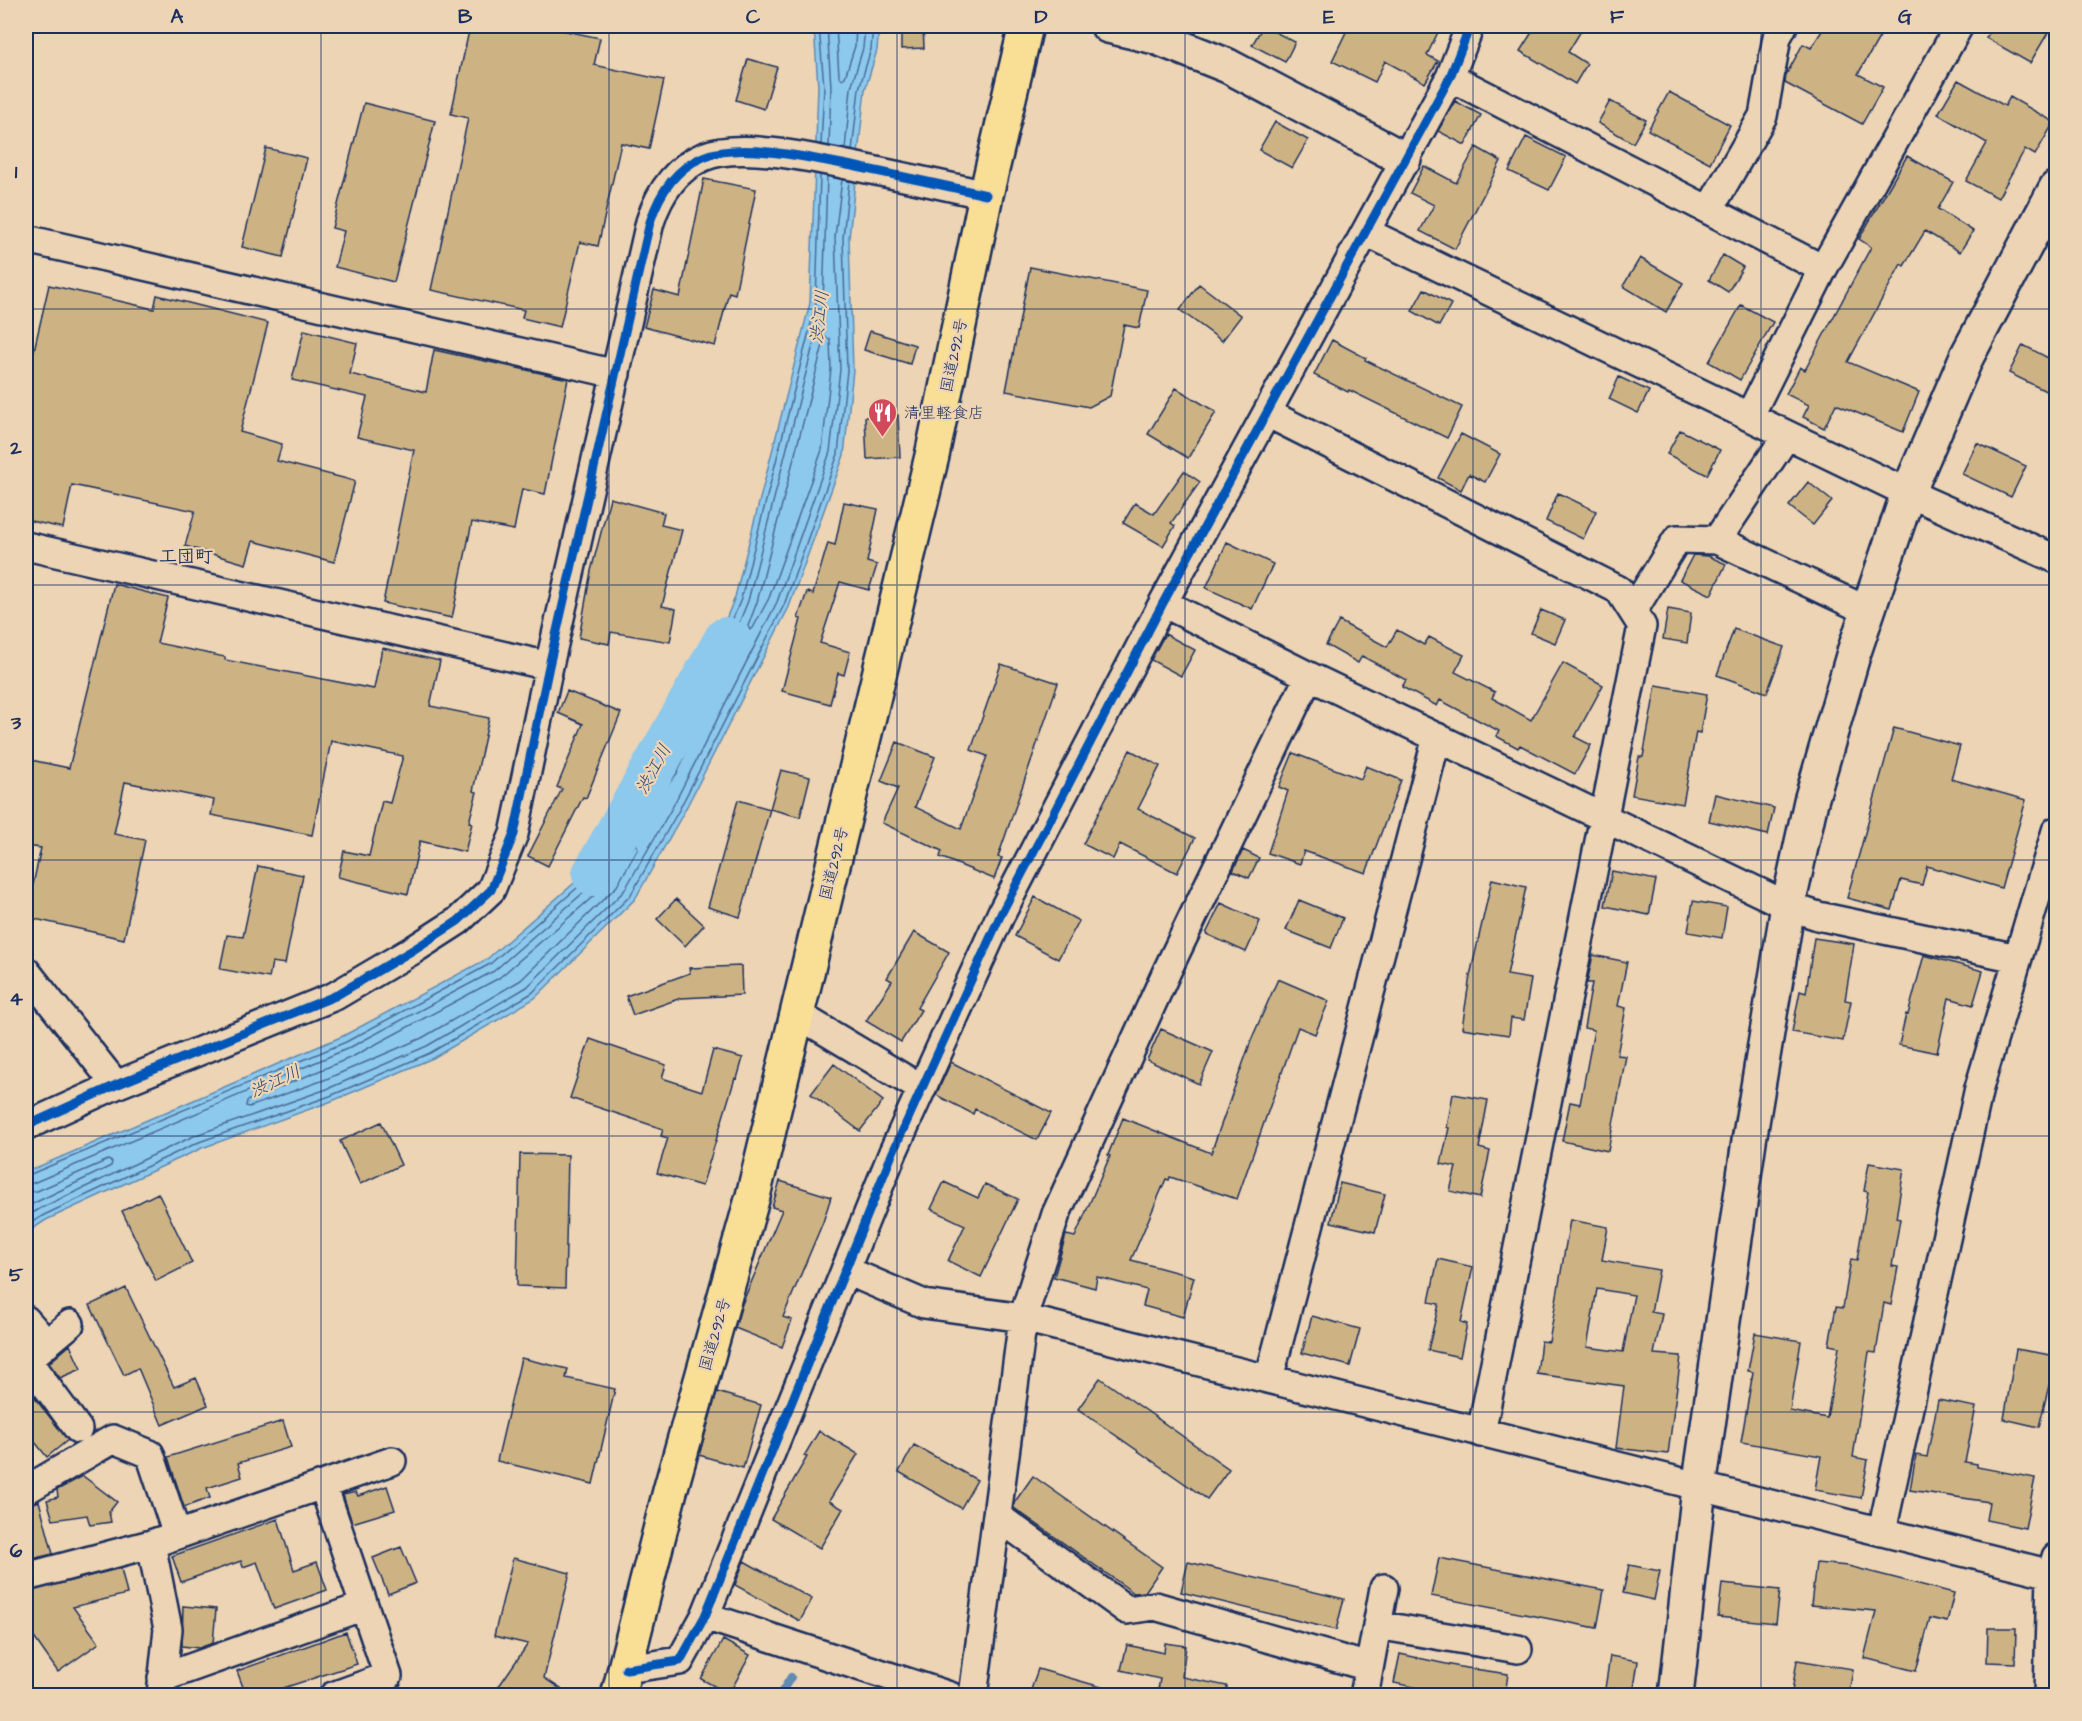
<svg xmlns="http://www.w3.org/2000/svg" width="2082" height="1721" viewBox="0 0 2082 1721" font-family="'Architects Daughter','Klee One',sans-serif">
<rect width="100%" height="100%" fill="#ecd4b4"/>
<filter id="ink" filterUnits="userSpaceOnUse"><feTurbulence type="fractalNoise" baseFrequency=".0167" numOctaves="2"/><feDisplacementMap in="SourceGraphic" scale="12" xChannelSelector="R" yChannelSelector="G"/><feConvolveMatrix kernelMatrix="1 2 1 2 8 2 1 2 1" color-interpolation-filters="sRGB"/></filter>
<g filter="url(#ink)">
<path fill="#8dc8ed" stroke="#5f8bb4" stroke-width="1.5" d="M814,26H879L877,50L865,90L849,238L853,370L844,455L789,607L684,812L635,899L535,998L433,1058L332,1101L202,1148L46,1220L26,1233V1172L343,1036L487,959L580,878L666,765L735,597L810,303L818,87Z"/>
<g fill="none" stroke-linecap="round" stroke-linejoin="round">
<path stroke="#496c97" stroke-width="1.5" d="M819,26L824,87L821,145
M827,26L831,87L829,146
M836,26L839,76L842,79L845,77L855,46L856,26
M845,149L851,88L863,48L865,26
M852,151L859,89L871,49L873,26
M825,337L830,339L831,369L822,450L769,598L753,628L750,630L748,626L757,602Z
M636,844L638,848L617,886L521,980L422,1038L324,1080L249,1107L246,1106L247,1101L352,1057L499,978L596,894Z
M26,1176L346,1042L490,964L585,881L671,768L741,599L816,304L820,175
M26,1184L33,1183L349,1048L494,971L591,886L678,772L748,601L823,306L827,176
M26,1193L37,1191L108,1160L112,1162L111,1166L26,1207
M26,1217L41,1208L196,1135L327,1089L427,1046L527,987L624,891L673,806L777,602L830,452L840,370L835,237L842,179
M26,1226L44,1215L199,1142L330,1096L430,1053L532,993L630,896L679,810L784,605L838,454L847,370L843,238L849,181"/>
<path stroke="#5f8bb4" stroke-width="8" d="M779,1696L791,1677"/>
<path stroke="#8dc8ed" stroke-width="44" d="M594,874L726,639"/>
</g>
<path fill="#cdb384" stroke="#1b2f5e" stroke-width="1.5" fill-rule="evenodd" d="M470,26H542L600,38L594,65L664,80L649,149L621,143L598,246L580,242L560,327L522,318L524,310L431,290L468,118L451,114Z
M901,26H923L924,48L901,49Z
M1263,26L1295,42L1285,62L1252,45Z
M1349,26H1441L1427,55L1438,61L1425,83L1385,61L1375,82L1332,61Z
M1536,26H1584L1568,52L1587,64L1575,84L1520,51Z
M1825,26H1886L1858,74L1883,87L1862,124L1785,83L1786,75L1803,44L1811,48Z
M1993,26H2052L2030,63L1986,38Z
M748,59L777,67L764,109L736,100Z
M1958,80L2005,106L2010,97L2054,122L2035,155L2025,149L1998,198L1966,181L1987,143L1938,114Z
M1669,92L1730,125L1710,163L1648,130Z
M1455,101L1481,115L1465,145L1438,131Z
M1610,101L1646,120L1633,143L1598,123Z
M364,103L435,121L394,282L335,267L344,231L332,228Z
M1275,122L1308,140L1292,168L1259,150Z
M1526,137L1566,157L1549,190L1509,171Z
M1476,147L1501,161L1455,249L1420,231L1434,205L1410,193L1424,166L1456,183Z
M266,148L307,158L283,257L242,247Z
M1907,156L1953,182L1938,209L1973,231L1960,252L1925,231L1904,266L1901,264L1848,362L1919,392L1903,432L1836,404L1824,428L1803,417L1809,405L1786,394L1800,367L1805,370L1871,247L1859,239Z
M704,179L756,189L735,294L729,292L715,346L644,327L654,290L680,297Z
M1723,255L1743,267L1728,292L1709,280Z
M1640,258L1683,283L1666,312L1623,286Z
M1030,267L1147,290L1139,328L1124,325L1110,396L1089,407L1006,391Z
M1199,284L1241,316L1222,341L1180,310Z
M49,285L154,309L157,295L268,323L240,432L282,444L277,461L355,481L334,562L253,541L246,564L185,546L195,511L72,485L63,528L26,520V385Z
M1424,289L1451,304L1439,326L1412,311Z
M1741,305L1773,322L1740,380L1709,362Z
M304,330L357,343L350,374L426,392L434,350L568,379L545,494L522,489L514,530L472,522L452,618L383,603L414,450L357,437L367,397L292,380Z
M870,331L915,345L910,364L864,350Z
M1332,340L1366,358L1365,360L1462,407L1447,438L1349,390L1348,392L1314,375Z
M2023,345L2056,362V396L2009,373Z
M1619,377L1649,391L1638,413L1609,399Z
M1176,388L1216,412L1188,458L1148,434Z
M898,415L900,457L867,459L865,417Z
M1680,430L1720,450L1707,475L1667,454Z
M1461,434L1500,454L1485,482L1469,474L1461,490L1438,478Z
M1977,443L2026,466L2011,497L1962,474Z
M1184,471L1200,482L1171,523L1175,526L1163,546L1123,523L1135,503L1154,514Z
M1808,482L1832,501L1813,525L1789,506Z
M1558,493L1596,511L1583,539L1546,521Z
M610,498L664,513L661,525L682,530L662,606L676,609L670,642L611,632L609,644L579,638L591,571Z
M844,502L878,509L867,562L877,565L869,590L840,582L820,643L850,652L844,675L838,673L830,704L782,691L801,619L798,618L807,592L813,594L828,543L835,545Z
M1227,542L1273,564L1252,609L1206,588Z
M1693,555L1708,556L1726,564L1711,595L1680,580Z
M114,584L168,598L157,643L225,657V660L374,689L382,648L440,661L430,706L489,718L473,791L477,792L469,822L472,823L465,852L420,841L408,894L338,877L344,851L369,856L382,801L390,803L403,756L331,741L312,835L211,815L214,800L125,782L114,834L145,840L124,939L26,917L41,848L26,846V759L69,768Z
M1668,609L1691,613L1687,643L1663,639Z
M1541,610L1565,620L1555,643L1531,633Z
M1339,621L1387,647L1397,630L1424,645L1429,637L1464,655L1455,672L1495,692L1492,698L1531,720L1563,663L1603,685L1575,737L1591,745L1575,774L1520,745L1518,748L1496,736L1499,731L1440,700L1437,706L1402,687L1406,680L1362,656L1358,663L1326,645Z
M1734,629L1784,647L1767,693L1717,675Z
M1165,634L1195,650L1181,676L1151,660Z
M1001,664L1058,683L998,857L1002,858L994,879L940,857L942,851L882,823L898,788L881,781L897,742L935,757L915,807L961,829L987,756L971,750Z
M1656,685L1707,694L1700,733L1696,732L1683,804L1632,795L1639,757H1643Z
M567,691L621,713L586,798L583,797L548,866L528,856L562,789L557,787L583,724L558,713Z
M1894,728L1960,746L1951,779L2026,800L2001,888L1927,866L1922,885L1901,880L1892,910L1847,898Z
M1130,750L1160,766L1138,809L1195,838L1177,873L1120,844L1113,859L1083,844Z
M1293,753L1361,779L1366,766L1401,780L1366,873L1304,851L1300,864L1268,853L1288,791L1279,787Z
M781,770L810,777L800,817L770,809Z
M1715,794L1774,808L1768,835L1709,821Z
M738,800L770,809L740,917L708,907Z
M1243,850L1259,858L1249,878L1233,871Z
M258,866L303,875L285,964L272,962L269,978L220,969L227,935L243,937Z
M1612,871L1656,880L1649,915L1605,906Z
M1492,879L1526,887L1507,975L1531,979L1524,1020L1511,1018L1509,1035L1462,1028L1470,976Z
M1035,897L1079,921L1058,959L1015,936Z
M676,899L704,925L685,946L657,919Z
M1299,900L1343,918L1331,948L1286,930Z
M1693,901L1727,907L1722,938L1688,932Z
M1221,903L1260,921L1246,952L1206,934Z
M914,932L949,952L917,1008L921,1010L901,1042L866,1021L892,981L887,978Z
M1814,938L1854,944L1845,1000L1851,1001L1843,1041L1792,1032L1800,991L1806,993Z
M1593,955L1627,962L1618,1006L1626,1008L1617,1055L1626,1056L1608,1151L1562,1141L1570,1102L1580,1104L1594,1030L1584,1028L1592,983H1587Z
M1924,955L1983,971L1973,1005L1949,998L1937,1053L1899,1045L1906,1014L1908,1015Z
M741,966L742,995L681,998L633,1015L626,996L690,973L689,968Z
M1278,979L1329,1001L1315,1034L1298,1027L1237,1199L1170,1177L1169,1180L1166,1179L1131,1260L1194,1277L1183,1317L1143,1306L1147,1290L1097,1277L1095,1288L1054,1277L1066,1235L1075,1237L1110,1156L1108,1155L1123,1118L1211,1153L1252,1038Z
M1161,1029L1213,1052L1199,1084L1147,1060Z
M590,1039L666,1065L662,1078L702,1091L713,1050L743,1058L737,1079L735,1078L702,1186L657,1173L668,1138L661,1136L663,1129L570,1098Z
M951,1062L1051,1113L1037,1140L975,1109L973,1114L936,1095Z
M834,1064L883,1101L860,1131L811,1094Z
M1453,1094L1488,1100L1479,1148L1490,1151L1480,1198L1450,1191L1456,1167L1441,1164L1449,1128L1447,1127Z
M381,1122L401,1165L360,1184L340,1141Z
M520,1154L568,1155L565,1288L517,1286Z
M1869,1163L1904,1169L1896,1218L1900,1219L1892,1266L1898,1267L1891,1305L1884,1303L1876,1353L1869,1352L1853,1457L1868,1460L1861,1498L1815,1490L1821,1456L1741,1442L1753,1372L1748,1371L1755,1333L1801,1341L1790,1411L1827,1418L1839,1347L1829,1345L1836,1307L1843,1308L1851,1259L1857,1260L1868,1192L1864,1191Z
M780,1181L831,1197L823,1222L783,1317L792,1320L782,1347L735,1328L742,1304L782,1210L772,1207Z
M944,1182L978,1198L985,1184L1018,1199L981,1277L948,1261L965,1225L931,1209Z
M1340,1183L1385,1194L1375,1232L1331,1222Z
M158,1193L192,1263L156,1281L122,1211Z
M1570,1220L1608,1227L1602,1260L1659,1270L1651,1312L1662,1314L1654,1354L1681,1356L1668,1454L1616,1448L1624,1386L1537,1374L1541,1341L1549,1342ZM1597,1289L1634,1295L1623,1352L1587,1347Z
M1438,1259L1473,1267L1461,1322L1467,1324L1460,1357L1428,1350L1439,1304L1429,1302Z
M126,1288L174,1387L196,1378L208,1405L162,1425L138,1368L124,1375L90,1305Z
M1312,1316L1360,1329L1350,1366L1302,1353Z
M70,1345L81,1369L60,1378L49,1363Z
M2016,1349L2056,1356V1386L2049,1385L2039,1427L2004,1419Z
M521,1358L568,1369L566,1378L615,1389L593,1484L497,1461Z
M1100,1378L1229,1469L1207,1499L1078,1409Z
M26,1387L68,1440L47,1457L26,1431Z
M717,1392L761,1405L743,1468L699,1455Z
M1938,1400L1976,1407L1965,1462L1977,1464V1467L2035,1478L2025,1528L1986,1520L1989,1502L1910,1490L1916,1455L1927,1457Z
M283,1421L291,1447L238,1463L242,1477L207,1488L210,1498L184,1507L168,1457Z
M819,1431L858,1454L829,1501L843,1509L820,1548L771,1519L807,1457L804,1456Z
M914,1445L977,1480L961,1508L899,1472Z
M83,1476L117,1502L109,1512L111,1522L90,1525L87,1515L53,1520L47,1500L58,1497L57,1490Z
M1033,1476L1162,1567L1145,1592L1134,1593L1014,1508V1503Z
M387,1486L395,1510L352,1523L343,1495L356,1492L358,1496Z
M39,1501L53,1554L27,1560L26,1506Z
M278,1519L294,1570L317,1562L327,1590L274,1609L257,1562L243,1567L241,1561L181,1582L172,1556Z
M401,1547L416,1583L388,1594L373,1558Z
M513,1558L570,1573L544,1678L570,1695H513L499,1686L528,1644L494,1636Z
M1439,1558L1604,1590L1597,1628L1431,1596Z
M744,1561L812,1599L800,1621L735,1585Z
M1188,1562L1344,1599L1336,1630L1181,1592Z
M1816,1563L1848,1566L1954,1593L1947,1622L1930,1618L1916,1671L1864,1658L1876,1611L1811,1605Z
M1629,1565L1660,1571L1654,1600L1623,1593Z
M121,1568L127,1594L73,1607L99,1643L58,1672L26,1626V1592Z
M1722,1584L1780,1590L1776,1623L1718,1617Z
M183,1606L216,1609L213,1643L199,1648L182,1646Z
M1988,1628H2016L2015,1663L1987,1662Z
M346,1632L357,1664L262,1695H246L237,1671Z
M723,1640L750,1655L729,1694L701,1679Z
M1165,1643L1186,1646L1182,1677L1227,1686V1695H1157L1160,1679L1121,1670L1127,1645L1164,1653Z
M1400,1654L1460,1667L1508,1674L1505,1695H1453L1394,1683Z
M1610,1656L1638,1661L1633,1695H1604Z
M1797,1660L1853,1669L1849,1695H1816L1792,1692Z
M1038,1669L1112,1690L1111,1695H1050L1031,1690Z"/>
<g fill="none" stroke-linecap="round" stroke-linejoin="round">
<defs>
<path id="minor" d="M1450,77L1823,269
M1709,210L1763,116L1777,37L1783,26
M1366,232L1908,493L2056,559
M26,239L616,374
M1267,413L1619,590L1642,626L1481,1433
M1749,417L1823,269L1959,26
M1717,540L1868,611
M26,546L549,666
M1163,603L1309,676L1788,906L1818,916L2017,958
M1633,611L1677,539L1717,540L1787,435
M26,971L116,1085
M797,1014L922,1089
M26,1126L116,1085L335,996L413,950L458,921L491,890L514,834L549,666L650,222C659,194 675,169 703,157C740,141 817,159 857,167C900,176 943,185 986,195
M845,1270L924,1304L1023,1318L2051,1574
M26,1320L47,1344
M27,1360L78,1429
M26,1361L70,1324
M1269,1379L1437,737
M323,1485L388,1676L333,1696
M26,1490L113,1439L150,1454L177,1535
M997,1516L1127,1610L1155,1606L1369,1667
M1882,1531L1979,1088L2056,831
M151,1544L168,1629L161,1694
M26,1577L151,1544L392,1461
M705,1616L950,1696
M1377,1625L1518,1649
M626,1669L680,1661L705,1616L893,1152L1001,914L1163,603L1450,77L1470,26
M162,1678L364,1606
M973,1696L1023,1318L1056,1214L1167,971L1309,676
M1364,1696L1384,1588
M2048,1696L2051,1574L2056,1557"/>
<path id="tertiary" d="M1108,26L1155,37L1228,66L1404,159
M1676,1696L1699,1488L1749,1141L1788,906L1811,801L1854,652L1908,493L1967,356L2056,188"/>
<path id="trunk" d="M618,1696L670,1491L753,1196L932,456L986,195L1026,26"/>
</defs>
<use href="#minor" stroke="#1b2f5e" stroke-width="32"/>
<use href="#tertiary" stroke="#1b2f5e" stroke-width="38"/>
<use href="#trunk" stroke="#1b2f5e" stroke-width="38"/>
<use href="#minor" stroke="#ecd4b4" stroke-width="27"/>
<use href="#tertiary" stroke="#ecd4b4" stroke-width="33"/>
<use href="#trunk" stroke="#f9df96" stroke-width="33"/>
<defs>
<path id="cycleway" d="M26,1126L116,1085L335,996L413,950L458,921L491,890L514,834L549,666L650,222C659,194 675,169 703,157C740,141 817,159 857,167C900,176 943,185 986,195
M626,1669L680,1661L705,1616L893,1152L1001,914L1163,603L1450,77L1470,26"/>
</defs>
<use href="#cycleway" stroke="#ecd4b4" stroke-width="13"/>
<use href="#cycleway" stroke="#0057b8" stroke-width="9"/>
</g>
</g>
<path fill="none" stroke="#1b2f5e" stroke-width="1.5" stroke-opacity="0.55" d="M321,26V1696M609,26V1696M897,26V1696M1185,26V1696M1473,26V1696M1761,26V1696M26,309H2056M26,585H2056M26,860H2056M26,1136H2056M26,1412H2056"/>
<defs>
<symbol id="restaurant-pin" viewBox="-11 -11 22 30"><path d="M0 17L-7.5 6A9.5 9.5 0 1 1 7.5 6Z" fill="#d1495b" stroke="#ecd4b4"/><path d="M-5-6h1v4h1v-4h1v4h1v-4h1v5L-1.5 .5V6h-2V.5L-5-1ZM5-6V6H3V1.5H1.5Q1.5-4 5-6Z" fill="#fff"/></symbol>
</defs>
<g fill-rule="evenodd">
<use href="#restaurant-pin" x="866" y="396" width="33" height="45"/>
</g>
<g text-anchor="middle" stroke-width="4.5" stroke-linejoin="round" paint-order="stroke">
<g font-size="16" fill="#1b2f5e" stroke="#ecd4b4">
<text transform="translate(953 355) rotate(-78)" y="6">国道292号</text>
<text transform="translate(833 863) rotate(-76)" y="6">国道292号</text>
<text transform="translate(714 1334) rotate(-74)" y="6">国道292号</text>
</g>
<g font-size="16" fill="#1b2f5e" stroke="#ecd4b4" text-anchor="start">
<text x="904" y="418">清里軽食店</text>
</g>
<g font-size="18" font-style="italic" fill="#2c4673" stroke="#ecd4b4">
<text transform="translate(819 317) rotate(-83)" y="6">渋江川</text>
<text transform="translate(653 769) rotate(-61)" y="6">渋江川</text>
<text transform="translate(275 1081) rotate(-25)" y="6">渋江川</text>
</g>
<g font-size="18" font-weight="bold" fill="#1b2f5e" stroke="#ecd4b4">
<text x="186" y="562">工団町</text>
</g>
</g>
<rect width="2082" height="1721" fill="none" stroke="#ecd4b4" stroke-width="66"/>
<rect x="33" y="33" width="2016" height="1655" fill="none" stroke="#1b2f5e" stroke-width="2"/>
<g font-size="20" text-anchor="middle" font-weight="bold" fill="#1b2f5e">
<text x="177" y="23">A</text>
<text x="465" y="23">B</text>
<text x="753" y="23">C</text>
<text x="1041" y="23">D</text>
<text x="1329" y="23">E</text>
<text x="1617" y="23">F</text>
<text x="1905" y="23">G</text>
<text x="16" y="178">1</text>
<text x="16" y="454">2</text>
<text x="16" y="729">3</text>
<text x="16" y="1005">4</text>
<text x="16" y="1281">5</text>
<text x="16" y="1557">6</text>
</g>
</svg>
